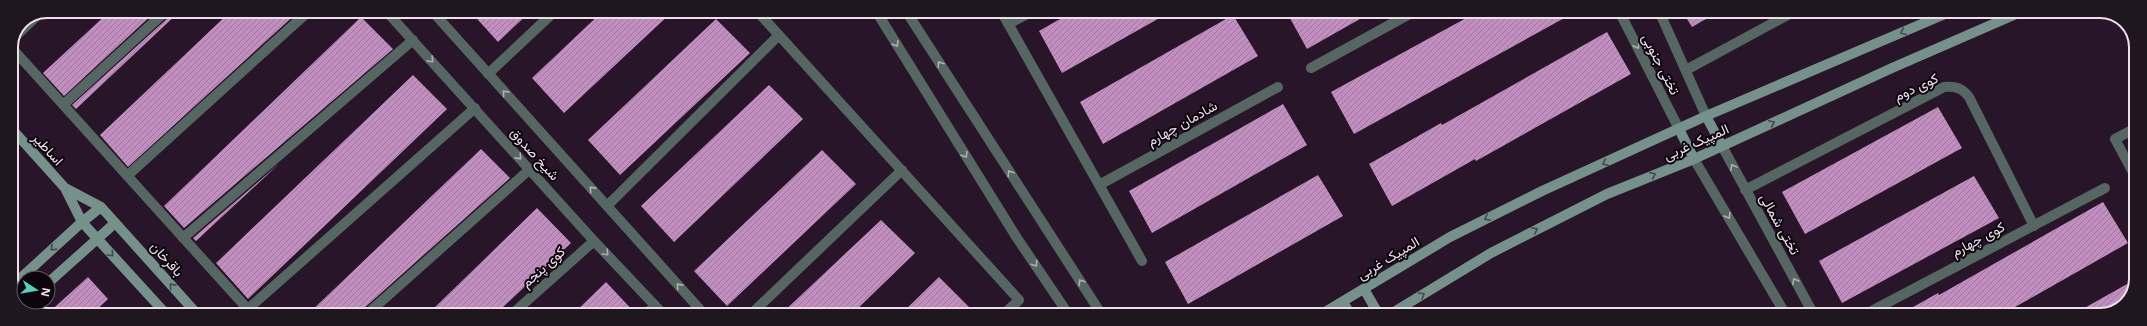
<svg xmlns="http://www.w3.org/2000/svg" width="2147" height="326" viewBox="0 0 2147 326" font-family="'Noto Sans',Vazirmatn,sans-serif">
<defs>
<pattern id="building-hatch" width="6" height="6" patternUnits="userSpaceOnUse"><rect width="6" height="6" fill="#c28ec0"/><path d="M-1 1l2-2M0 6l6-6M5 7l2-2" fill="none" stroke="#9d789c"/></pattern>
</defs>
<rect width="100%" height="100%" fill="#291529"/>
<path fill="url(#building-hatch)" d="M110,11H156L64,96L43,73Z
M172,11H180L76,109L72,105L170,16Z
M231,11H299L128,167L100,135Z
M470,11H531L498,42Z
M603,11H673L564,113L532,78Z
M1074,11H1172L1062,73L1039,31Z
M1286,11H1374L1307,49Z
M1479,11H1577L1354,134L1331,92Z
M1682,11H1720L1692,27Z
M1233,15L1258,56L1103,144L1080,102Z
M361,17L393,49L184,228L164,206Z
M716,19L750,53L620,175L588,140Z
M1607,32L1631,74L1476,161L1475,159L1392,206L1369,164L1441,123L1442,125Z
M413,75L447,109L248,299L216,263Z
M769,85L803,119L674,242L641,206Z
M1283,104L1307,145L1152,233L1129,191Z
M1938,107L1962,148L1805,234L1782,192Z
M481,149L510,178L362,310L360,315H307Z
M822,150L856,184L727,306L694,271Z
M280,163L196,241L193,238Z
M1318,175L1343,216L1188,304L1165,262Z
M1974,176L1999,218L1842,303L1819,261Z
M2103,202L2128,243L2001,315H1899L1938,293L1939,295Z
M537,208L571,243L501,309L505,315H427Z
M881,220L915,253L851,315H780Z
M88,277L108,299L91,315H46Z
M939,277L977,315H900Z
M2136,279V283L2124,306L2100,315H2072Z
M606,282L637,315H572Z"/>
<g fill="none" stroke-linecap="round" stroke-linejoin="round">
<path stroke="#566763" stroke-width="10" d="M386,11L594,241L664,315
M432,11L705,315
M757,11L1019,300L1003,315
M876,11L1017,238L1069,315
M906,11L1102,315
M1001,11L1142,261
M1619,11L1679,129
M1659,11L1706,116
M1008,24L1033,11
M16,36L39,14
M11,47L253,315
M1311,68L1415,11
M1686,70L1795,11
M488,74L555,11
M63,105L166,11
M2136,128L2115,139L2136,178
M1722,146L1814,315
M1694,159L1786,315
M127,176L309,11
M1099,185L1278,87
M1745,190L1944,87C1956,86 1962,88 1969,97L2034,226
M607,206L779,35
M183,238L413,40
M248,309L475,108
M366,315L530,169
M511,315L594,241
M645,315L655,305
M750,315L902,170
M1864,315L2105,188"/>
<path stroke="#76918b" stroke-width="10" d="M1706,116L1722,146
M11,128L65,188L82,222L167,315
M1679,129L1694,159
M65,188L101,207L198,315
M48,283L115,223
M12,286L82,222L101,207
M1364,289L1379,315
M1343,302L1351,315
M23,305L27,302
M1320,315L1450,237L1542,191L1706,116L1952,11
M1389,315L1491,253L1607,194L1694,159L1892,68L2023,11"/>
</g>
<defs><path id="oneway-chevron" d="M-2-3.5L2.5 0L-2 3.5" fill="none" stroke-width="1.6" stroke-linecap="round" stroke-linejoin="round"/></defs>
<g stroke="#424b4c">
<use href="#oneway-chevron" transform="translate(1903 32) rotate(157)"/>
<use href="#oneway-chevron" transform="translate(1772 123) rotate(-25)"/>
<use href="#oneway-chevron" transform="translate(1605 163) rotate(156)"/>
<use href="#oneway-chevron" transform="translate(1653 175) rotate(-22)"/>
<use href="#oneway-chevron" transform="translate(1487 218) rotate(154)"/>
<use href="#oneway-chevron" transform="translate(1535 230) rotate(-27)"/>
<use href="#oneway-chevron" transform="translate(53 248) rotate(137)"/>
<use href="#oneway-chevron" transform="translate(111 254) rotate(47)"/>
<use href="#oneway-chevron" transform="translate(172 286) rotate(-132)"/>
<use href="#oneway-chevron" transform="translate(1422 295) rotate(-31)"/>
</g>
<g stroke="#b1afb5">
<use href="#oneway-chevron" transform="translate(896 44) rotate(58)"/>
<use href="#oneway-chevron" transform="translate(1637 46) rotate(63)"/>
<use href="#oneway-chevron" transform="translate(431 60) rotate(47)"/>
<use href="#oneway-chevron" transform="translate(940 64) rotate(-123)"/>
<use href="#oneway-chevron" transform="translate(505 93) rotate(-132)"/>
<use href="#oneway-chevron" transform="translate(965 155) rotate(58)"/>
<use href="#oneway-chevron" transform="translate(519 157) rotate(48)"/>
<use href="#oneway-chevron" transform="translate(1733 167) rotate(-118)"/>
<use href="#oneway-chevron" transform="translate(1010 173) rotate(-123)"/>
<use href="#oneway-chevron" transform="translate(592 189) rotate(-132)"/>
<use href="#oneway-chevron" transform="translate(1728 216) rotate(59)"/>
<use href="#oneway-chevron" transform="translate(606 253) rotate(46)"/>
<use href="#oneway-chevron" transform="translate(1035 264) rotate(56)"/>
<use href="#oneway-chevron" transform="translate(1795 281) rotate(-119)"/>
<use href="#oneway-chevron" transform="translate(1081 282) rotate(-123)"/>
<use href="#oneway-chevron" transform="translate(679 286) rotate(-132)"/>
</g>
<g text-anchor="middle" stroke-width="4" stroke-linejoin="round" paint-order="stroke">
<g font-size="14" fill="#eddfec" stroke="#0d050d">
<text transform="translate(1661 64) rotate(63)" y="5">تختی جنوبی</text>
<text transform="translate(1916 87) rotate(-25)" y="5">کوی دوم</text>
<text transform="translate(1182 123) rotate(-29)" y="5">شادمان چهارم</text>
<text transform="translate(1696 142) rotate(-24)" y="5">المپیک غربی</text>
<text transform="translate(48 149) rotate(48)" y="5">اساطیر</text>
<text transform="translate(535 154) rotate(48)" y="5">شیخ صدوق</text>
<text transform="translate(1780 224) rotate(61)" y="5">تختی شمالی</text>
<text transform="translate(1978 239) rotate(-28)" y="5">کوی چهارم</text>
<text transform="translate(1388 258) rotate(-31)" y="5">المپیک غربی</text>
<text transform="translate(167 259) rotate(48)" y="5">باقرخان</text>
<text transform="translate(543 267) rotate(-42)" y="5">کوی پنجم</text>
</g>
</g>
<path d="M0 0H2147V326H0ZM47 18H2100A29 29 0 0 1 2129 47V279A29 29 0 0 1 2100 308H47A29 29 0 0 1 18 279V47A29 29 0 0 1 47 18Z" fill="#1f161f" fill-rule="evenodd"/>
<path fill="none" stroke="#eddfec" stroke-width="2" d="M47 18H2100A29 29 0 0 1 2129 47V279A29 29 0 0 1 2100 308H47A29 29 0 0 1 18 279V47A29 29 0 0 1 47 18Z"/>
<g transform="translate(36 290) rotate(102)"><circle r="19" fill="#0d050d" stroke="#675c66"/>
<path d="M0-3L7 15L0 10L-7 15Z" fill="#5acebd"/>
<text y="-6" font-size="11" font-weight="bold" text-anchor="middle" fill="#eddfec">N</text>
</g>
</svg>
